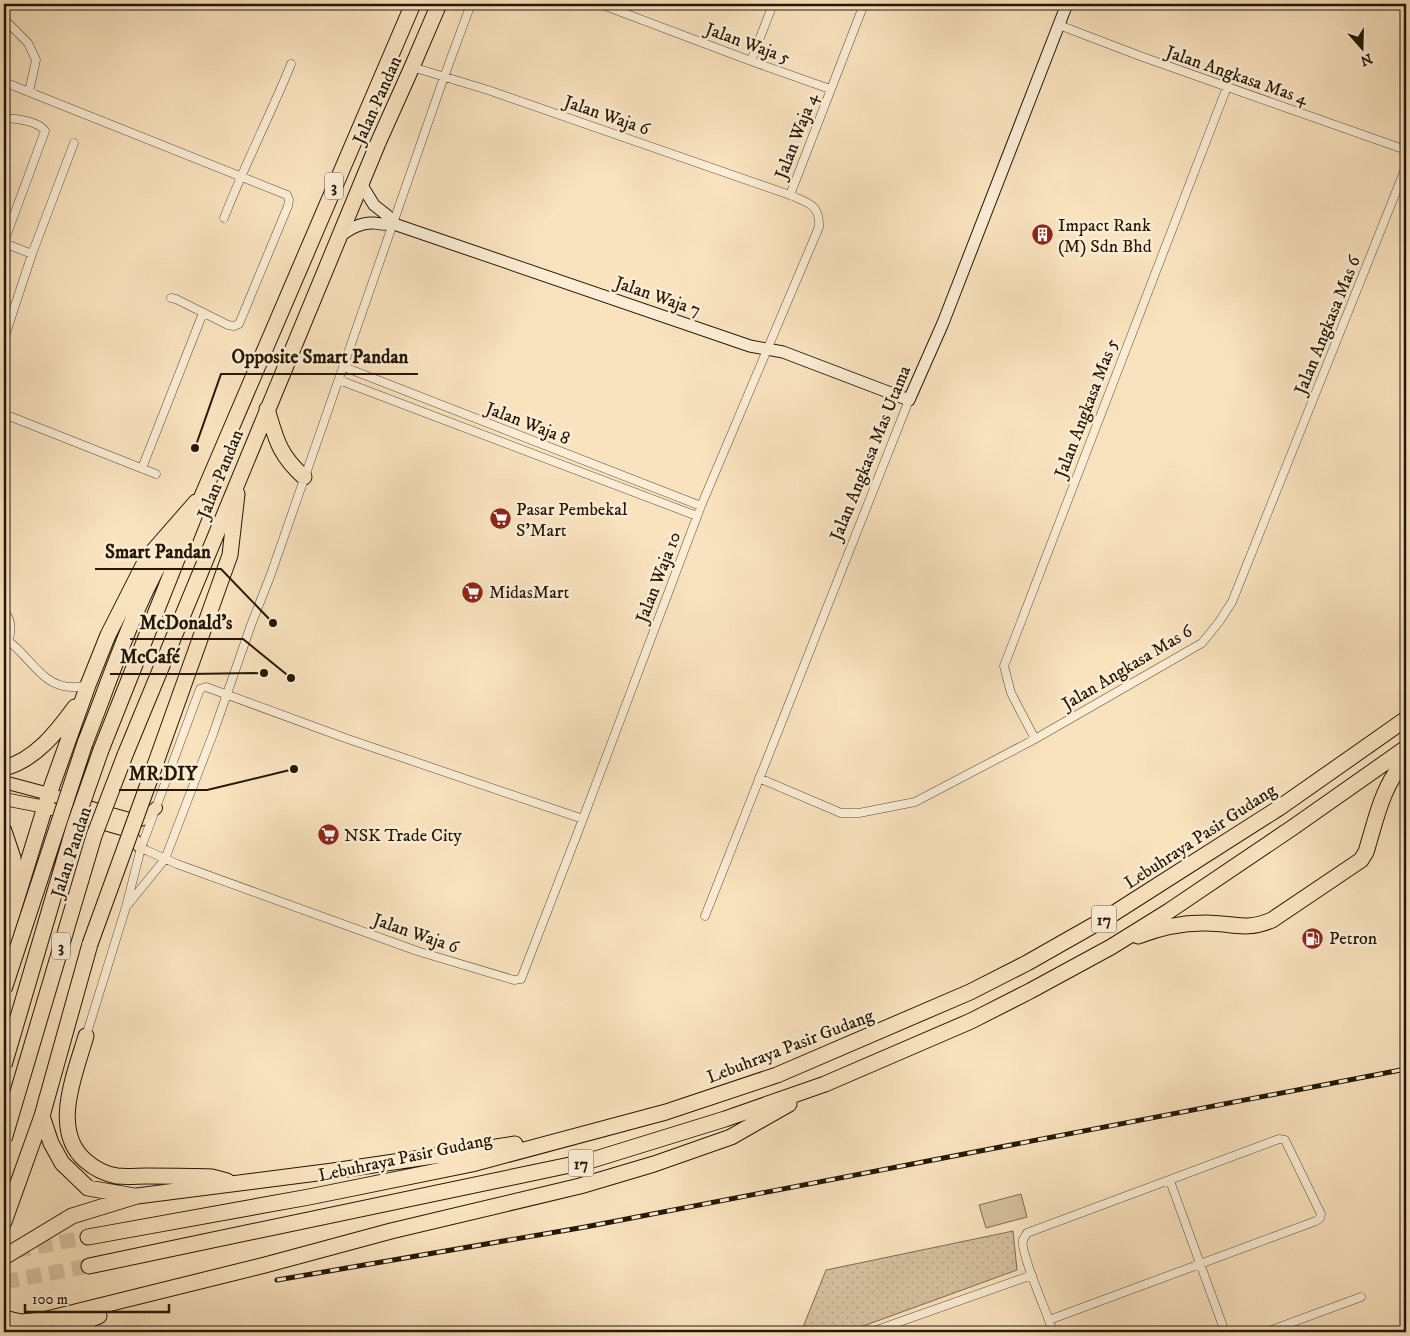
<svg xmlns="http://www.w3.org/2000/svg" width="1410" height="1336" viewBox="0 0 1410 1336" font-family="'IM FELL DW Pica',serif">
<defs>
<pattern id="grass-dots" width="8" height="8" patternUnits="userSpaceOnUse" patternTransform="scale(1.25)"><rect width="8" height="8" fill="#d5c09f"/><path d="M2 2h.1M6 6h.1" fill="none" stroke="#b7a487" stroke-width="1.8" stroke-linecap="round"/></pattern>
</defs>
<rect width="100%" height="100%" fill="#f9e3bf"/>
<filter id="stains"><feTurbulence type="fractalNoise" baseFrequency=".004" numOctaves="4"/><feColorMatrix values="0 0 0 0 .2 0 0 0 0 .09 0 0 0 0 .02 0 0 0 .5 -.17"/></filter>
<radialGradient id="worn" r=".72"><stop offset=".6" stop-color="#630" stop-opacity="0"/><stop offset="1" stop-color="#630" stop-opacity=".3"/></radialGradient>
<path fill="url(#grass-dots)" stroke="#7d6c52" d="M1013,1231L1017,1270L847,1332H801L826,1270Z"/>
<path fill="#d5c09f" stroke="#7d6c52" d="M1021,1194L1027,1217L986,1228L979,1205Z"/>
<g fill="none" stroke-linecap="round" stroke-linejoin="round">
<path stroke="#d9c4a3" stroke-width="15" stroke-dasharray="15 8" stroke-linecap="butt" d="M15,1251L88,1237
M4,1282L89,1266"/>
<defs>
<path id="street" d="M600,4L751,61L830,89
M4,6V4
M4,15L5,20L28,43L36,60L29,92
M1059,25L1140,56L1406,150
M751,61L773,4
M4,82L287,195L289,200L288,206L239,324L234,326L228,325L176,299L171,298
M4,119C14,117 40,122 45,131L4,242
M790,195L864,4
M224,218C244,166 270,116 291,64
M4,243L32,254
M4,339L32,254L74,143
M344,367L701,506
M339,380L697,516
M4,414L156,474
M142,468L203,313
M4,611C15,624 10,638 4,652
M8,641C30,656 42,687 72,687C77,688 83,686 88,685
M1035,739L1011,693L1004,666L1227,87
M759,778L841,813H859L915,802L1035,739L1202,643L1219,622L1232,602L1406,167
M141,848L177,864L417,951L514,980L521,979L576,837L701,506L819,227C820,204 808,203 790,195L488,90L412,67
M126,907L165,859L213,734L251,625L271,574L444,77L471,4
M705,916L909,400
M86,1036L126,907L141,848L200,689L206,687L345,738L583,819
M1170,1181L1225,1332
M1049,1320L1316,1221L1320,1218L1321,1214L1285,1140L1279,1139L1027,1233C1027,1234 1024,1238 1023,1240C1020,1250 1042,1302 1047,1315L1053,1332
M871,1332L1032,1275
M1266,1332L1361,1297"/>
<path id="secondary" d="M361,184L374,205L388,216L394,224
M340,236C350,229 361,222 374,223C381,224 387,225 394,224L750,346L783,352L909,400L943,323L1067,4"/>
<path id="primary" d="M4,782L49,794L104,812L137,821L143,819L156,808
M4,799L45,807L122,829L129,833L141,848"/>
<path id="highway" d="M267,409C276,439 279,455 304,477
M85,743C112,675 136,598 175,537
M101,750L203,494L413,4
M125,755L378,143L412,67L439,4
M155,765L230,555L237,494
M4,768C35,760 57,732 75,707
M4,831L13,858L14,894
M1138,936C1159,928 1181,923 1203,923C1230,922 1244,932 1272,920L1361,860L1366,852C1376,820 1382,785 1406,760
M4,940L49,794L88,685L108,635L147,558L196,502
M86,1036C75,1074 50,1131 86,1161C95,1169 105,1174 117,1176C127,1177 137,1176 147,1176C169,1176 191,1176 212,1177L227,1181
M42,1116L51,1143L62,1163L88,1188L134,1196
M4,1222L42,1116L90,944
M88,1237L309,1197L472,1164L666,1112L777,1075L970,992L1027,963L1108,917L1279,808L1406,719
M4,1257L72,1216L137,1196L333,1171L515,1144
M89,1266L589,1161L725,1119L825,1084L971,1021L1030,991L1111,947L1169,911L1292,828L1406,748
M4,1318L21,1322L43,1320L265,1265L391,1231L580,1186L654,1164L731,1137L789,1104
M56,1332L99,1316"/>
</defs>
<use href="#street" stroke="#5a4a34" stroke-width="9"/>
<use href="#secondary" stroke="#251705" stroke-width="13"/>
<use href="#primary" stroke="#251705" stroke-width="14"/>
<use href="#highway" stroke="#251705" stroke-width="17"/>
<use href="#street" stroke="#fbedd5" stroke-width="8"/>
<use href="#secondary" stroke="#fbedd5" stroke-width="11"/>
<use href="#primary" stroke="#f9e3bf" stroke-width="12"/>
<use href="#highway" stroke="#f9e3bf" stroke-width="15"/>
<defs>
<path id="rail" d="M277,1280L585,1227L1406,1069"/>
</defs>
<use href="#rail" stroke="#251705" stroke-width="5"/>
<use href="#rail" stroke="#fbedd5" stroke-width="3" stroke-dasharray="9" stroke-linecap="butt"/>
<defs>
<path id="highway-bridge" d="M90,944L155,765
M4,989L85,743
M4,1065L74,827L101,750
M4,1139L94,836L125,755"/>
</defs>
<use href="#highway-bridge" stroke="#251705" stroke-width="17" stroke-linecap="butt"/>
<use href="#highway-bridge" stroke="#f9e3bf" stroke-width="15"/>
</g>
<defs>
<symbol id="building-disc" viewBox="-11 -11 22 22"><circle r="9.5" fill="#8f2418" stroke="#fbedd5"/><path d="M-4-6H4V6H1V3H-1V6H-4ZM-2.5-4.3h1.7v1.8h-1.7ZM.8-4.3h1.7v1.8H.8ZM-2.5-1h1.7V.8h-1.7ZM.8-1h1.7V.8H.8Z" fill="#fff"/></symbol>
<symbol id="supermarket-disc" viewBox="-11 -11 22 22"><circle r="9.5" fill="#8f2418" stroke="#fbedd5"/><path d="M-6-5.5h2.5l.6 2H6L4.5 2H-2.5L-4.4-4H-6ZM-1.5 3.2a1.3 1.3 0 1 0 .1 0ZM3 3.2a1.3 1.3 0 1 0 .1 0Z" fill="#fff"/></symbol>
<symbol id="fuel-disc" viewBox="-11 -11 22 22"><circle r="9.5" fill="#8f2418" stroke="#fbedd5"/><path d="M-5.5-6h7V0h2V4h1.3V-2.5L3-4.5l.8-.8L6-3V5H2.5V1h-1V6h-7ZM-4.2-4.7v3.2H.2V-4.7Z" fill="#fff"/></symbol>
</defs>
<g fill-rule="evenodd">
<use href="#building-disc" x="1030" y="222" width="25" height="25"/>
<use href="#supermarket-disc" x="488" y="506" width="25" height="25"/>
<use href="#supermarket-disc" x="460" y="580" width="25" height="25"/>
<use href="#supermarket-disc" x="316" y="822" width="25" height="25"/>
<use href="#fuel-disc" x="1300" y="926" width="25" height="25"/>
</g>
<g text-anchor="middle" stroke-width="5" stroke-linejoin="round" paint-order="stroke">
<g fill="#fbedd5" stroke="#655743" stroke-width="1">
<rect x="325" y="172.5" width="18" height="27" rx="4"/>
<rect x="1091.5" y="905.5" width="25" height="27" rx="4"/>
<rect x="52" y="932.5" width="18" height="27" rx="4"/>
<rect x="568.5" y="1149.5" width="25" height="27" rx="4"/>
</g>
<g font-size="16" font-weight="bold" fill="#251705">
<text x="334" y="192">3</text>
<text x="1104" y="925">17</text>
<text x="61" y="952">3</text>
<text x="581" y="1169">17</text>
</g>
<g font-size="18" fill="#251705" stroke="#fbedd5">
<text transform="translate(748 43) rotate(20)" y="6">Jalan Waja 5</text>
<text transform="translate(1237 75) rotate(19)" y="6">Jalan Angkasa Mas 4</text>
<text transform="translate(377 100) rotate(-66)" y="6">Jalan Pandan</text>
<text transform="translate(607 115) rotate(19)" y="6">Jalan Waja 6</text>
<text transform="translate(796 136) rotate(-69)" y="6">Jalan Waja 4</text>
<text transform="translate(658 296) rotate(19)" y="6">Jalan Waja 7</text>
<text transform="translate(1327 325) rotate(-68)" y="6">Jalan Angkasa Mas 6</text>
<text transform="translate(1086 408) rotate(-69)" y="6">Jalan Angkasa Mas 5</text>
<text transform="translate(528 423) rotate(21)" y="6">Jalan Waja 8</text>
<text transform="translate(870 453) rotate(-68)" y="6">Jalan Angkasa Mas Utama</text>
<text transform="translate(220 474) rotate(-68)" y="6">Jalan Pandan</text>
<text transform="translate(658 577) rotate(-69)" y="6">Jalan Waja 10</text>
<text transform="translate(1127 667) rotate(-31)" y="6">Jalan Angkasa Mas 6</text>
<text transform="translate(1200 836) rotate(-33)" y="6">Lebuhraya Pasir Gudang</text>
<text transform="translate(71 852) rotate(-72)" y="6">Jalan Pandan</text>
<text transform="translate(416 933) rotate(19)" y="6">Jalan Waja 6</text>
<text transform="translate(790 1046) rotate(-21)" y="6">Lebuhraya Pasir Gudang</text>
<text transform="translate(405 1157) rotate(-12)" y="6">Lebuhraya Pasir Gudang</text>
</g>
<g font-size="18" fill="#251705" stroke="#fbedd5" text-anchor="start">
<text x="1058" y="231">Impact Rank<tspan x="1058" dy="21">(M) Sdn Bhd</tspan></text>
<text x="516" y="515">Pasar Pembekal<tspan x="516" dy="21">S'Mart</tspan></text>
<text x="489" y="598">MidasMart</text>
<text x="344" y="841">NSK Trade City</text>
<text x="1329" y="944">Petron</text>
</g>
</g>
<path fill="none" stroke="#251705" stroke-width="2" d="M195 448L221 374H418M273 623L221 569H95M291 678L243 639H130M264 673L190 674H110M294 769L207 790H119"/>
<g fill="#251705" stroke="#fbedd5" stroke-width="2">
<circle cx="195" cy="448" r="5"/>
<circle cx="273" cy="623" r="5"/>
<circle cx="291" cy="678" r="5"/>
<circle cx="264" cy="673" r="5"/>
<circle cx="294" cy="769" r="5"/>
</g>
<g font-size="19" text-anchor="middle" font-weight="bold" fill="#251705" stroke="#fbedd5" stroke-width="5" stroke-linejoin="round" paint-order="stroke">
<text x="320" y="363">Opposite Smart Pandan</text>
<text x="158" y="558">Smart Pandan</text>
<text x="186" y="629">McDonald's</text>
<text x="150" y="663">McCafé</text>
<text x="163" y="780">MR.DIY</text>
</g>
<rect width="1410" height="1336" fill="none" stroke="#f9e3bf" stroke-width="20"/>
<rect x="5" y="5" width="1400" height="1326" fill="none" stroke="#251705" stroke-width="2.5"/>
<rect x="10" y="10" width="1390" height="1316" fill="none" stroke="#251705"/>
<g transform="translate(1362 48) rotate(160)" stroke="#fbedd5" stroke-width="4" paint-order="stroke">
<path d="M0-4L9 19L0 12L-9 19Z" fill="#251705"/>
<text y="-8" font-size="14" font-weight="bold" text-anchor="middle" fill="#251705">N</text>
</g>
<path d="M25 1304v8h144v-8" fill="none" stroke="#251705" stroke-width="2.5"/>
<text x="32" y="1304" font-size="15" fill="#251705" stroke="#fbedd5" stroke-width="4" paint-order="stroke">100 m</text>
<rect width="100%" height="100%" filter="url(#stains)"/>
<rect width="100%" height="100%" fill="url(#worn)"/>
</svg>
